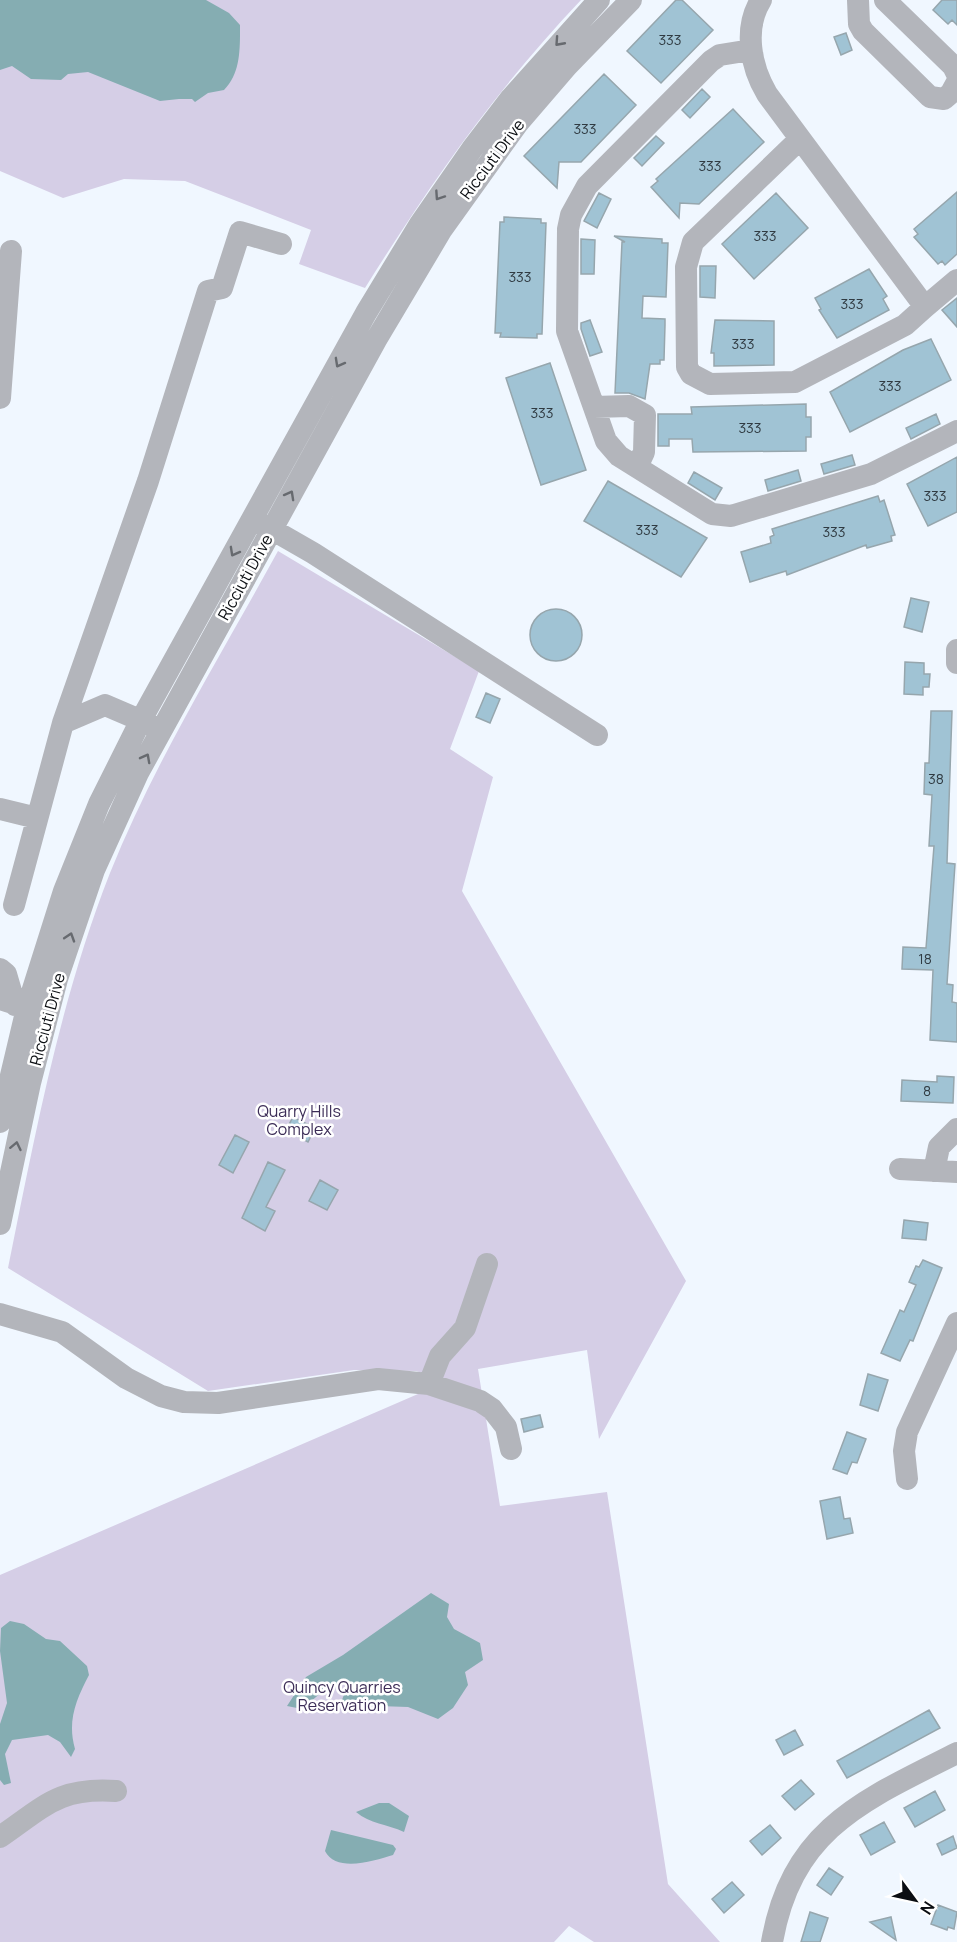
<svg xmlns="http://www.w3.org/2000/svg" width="957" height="1942" viewBox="0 0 957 1942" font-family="Manrope,sans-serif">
<rect width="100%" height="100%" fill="#f0f7ff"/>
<path fill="#d5cee6" d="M0,0H581C494,92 432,181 365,288L299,264L311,230L185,181L124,179L63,198L0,171Z
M278,551L479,671L450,749L493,777L462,891L686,1281L599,1439L587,1350L478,1369L500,1506L607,1492L668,1884L720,1942H594L569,1926L554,1942H0V1575L448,1381L416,1371L354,1370L208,1391L8,1268C35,1135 60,1000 110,873C155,761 220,657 278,551Z"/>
<path fill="#85adb2" d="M0,0H206L229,13L240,25C240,48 241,73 224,90L208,93L195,102L192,99H179L160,101L88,72L68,74L61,80L31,79L12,66L0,70Z
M431,1593L449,1604L447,1617L454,1629L480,1643L483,1660L465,1672L468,1685L453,1708L438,1719L408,1707L349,1705L342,1700L345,1692L355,1687L352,1683L330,1685L302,1709L287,1706L306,1677L343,1655Z
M10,1621L24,1624L46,1639L60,1641L87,1666L89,1675C76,1700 67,1721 75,1749L71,1757L60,1742L48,1735L12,1740L5,1754L11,1783L4,1785L0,1780V1724L7,1703L0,1651L1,1628Z
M379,1803H389L409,1816L404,1832C387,1824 370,1824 356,1812Z
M331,1830L393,1845L396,1849L393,1855C374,1861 336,1873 325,1851Z"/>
<path fill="#a0c3d4" stroke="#96a6ad" stroke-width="1.5" d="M676,0H682L713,30L661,83L627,51Z
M942,0H957V25L952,20L948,24L933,10Z
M846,33L852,50L841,55L834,37Z
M604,74L636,105L581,162H559L557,188L524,156Z
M702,89L710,97L690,118L682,110Z
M733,109L764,142L699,204L680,203L679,218L651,187L658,181L656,179Z
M656,136L664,143L642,166L634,158Z
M957,192V254L945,265L942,261L938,264L914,237L918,234L914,229Z
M599,193L611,199L597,228L584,221Z
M776,193L808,228L754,279L722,244Z
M504,217L541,219V223H546L542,334H537V338L500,337L501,333H495L500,222H504Z
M614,236L662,239V243H668L666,297L643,296L642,318L665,319V325L664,360H660V364H650L645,399L629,393H615L622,242H625Z
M581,239L595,240L594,274H581Z
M700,266H716L715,298L700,297Z
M869,269L887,296L883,299L889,310L837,338L819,310L821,309L815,298Z
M957,298V327L942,310Z
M590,320L602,352L590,356L581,329V323Z
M715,320L774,321V365L714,366V353H711Z
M931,339L951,380L850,432L830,392L903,350Z
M550,363L586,470L541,485L506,378Z
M806,404V417H811V437H806V451L693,452L692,439H669V446H658V414H692L691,407Z
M936,414L940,424L911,439L906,428Z
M852,455L855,465L824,474L821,464Z
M957,457V512L928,526L907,484Z
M798,470L801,481L768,491L765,480Z
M694,472L722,488L715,500L688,483Z
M608,481L707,538L681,577L584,521Z
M878,496L880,502L884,500L895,535L891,536L892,541L867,548L866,545L787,575L786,571L750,582L741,552L771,543L770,537L774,535L772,529Z
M911,598L929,602L922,632L904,627Z
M530 635a26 26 0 1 1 52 0a26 26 0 1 1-52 0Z
M905,662L924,663V674H930L929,687H923V695L904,694Z
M486,693L500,699L490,723L476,717Z
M931,711H952L947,863L955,864L947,984L953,985L952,1002L957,1003V1042L930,1040L933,970L902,969L903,947L926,948L934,846H929L932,795L924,794L925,763H929Z
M937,1076L954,1077L953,1103L901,1101L902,1080L937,1082Z
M293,1117L315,1128L308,1142L286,1130Z
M235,1135L249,1142L233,1173L219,1165Z
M268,1162L285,1170L266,1207L275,1211L265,1231L242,1218Z
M320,1180L338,1190L327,1210L309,1201Z
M904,1220L928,1223L926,1240L902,1238Z
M923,1260L942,1268L913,1341L910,1340L900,1361L881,1353L900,1310L904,1312L916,1285L909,1282L916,1266L919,1267Z
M868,1374L888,1380L878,1411L860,1405Z
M540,1415L543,1427L524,1432L521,1419Z
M847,1432L866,1439L857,1463L852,1462L847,1474L833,1469Z
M840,1497L844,1519L850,1518L853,1533L827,1539L820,1501Z
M929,1710L940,1728L847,1778L837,1761Z
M795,1730L803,1745L784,1755L776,1740Z
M801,1780L814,1794L795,1810L782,1796Z
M935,1791L945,1810L915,1827L904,1808Z
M884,1822L895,1842L871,1855L860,1835Z
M770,1825L781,1838L762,1855L750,1841Z
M953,1836L957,1848L942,1855L937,1844Z
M829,1868L843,1877L831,1895L817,1885Z
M732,1882L744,1895L724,1913L712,1899Z
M938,1905L957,1912L954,1929L948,1927L947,1930L931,1924Z
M810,1912L828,1918L820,1942H801Z
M891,1917L896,1940L870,1922Z"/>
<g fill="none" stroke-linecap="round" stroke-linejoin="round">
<path stroke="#b3b5bb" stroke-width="22" d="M761,0C743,29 751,67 767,94L925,307L957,280
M858,0L859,24L863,31L930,97L944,99L951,93L957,82
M885,0L953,66L957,74
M751,50L720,55L711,61L587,186L571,215L568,229L567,331L606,441L619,456L712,514L731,516L871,474L957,431
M800,139L693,242L686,267L687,367L691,374L710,384L795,382L905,325L925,307
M0,398L11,251
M594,407L629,406L645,415L644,452L637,467
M259,522L313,553L597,735
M957,650V663
M63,723L105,705L154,726
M0,809L37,818
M14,905L63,723L148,481L208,291L222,288L240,232L281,244
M0,969L6,974L15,1005
M0,999L41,1012
M0,1122L27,1008L64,891L99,804L141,720L366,313L420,224L472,149L511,98L599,0
M900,1169L957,1172
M934,1171L939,1147L957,1129
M0,1224L30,1083L57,979L94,870L138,773L376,340L442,229L518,123L567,66L631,0
M0,1314L62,1332L126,1378L161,1396L184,1402L218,1403L378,1379L429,1384L480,1401L492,1409L506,1427L511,1449
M429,1384L440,1356L465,1328L487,1264
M907,1479L904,1451L907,1432L957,1323
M0,1837C45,1806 59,1787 116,1791
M772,1942C792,1828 864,1800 957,1753"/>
</g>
<defs><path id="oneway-chevron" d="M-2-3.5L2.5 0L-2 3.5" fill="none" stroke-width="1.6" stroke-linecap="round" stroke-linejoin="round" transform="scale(1.5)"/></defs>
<g stroke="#676a6f">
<use href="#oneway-chevron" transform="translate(559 42) rotate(132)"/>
<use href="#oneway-chevron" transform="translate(439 196) rotate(124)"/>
<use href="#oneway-chevron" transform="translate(339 363) rotate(119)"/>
<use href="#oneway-chevron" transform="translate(290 495) rotate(-61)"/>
<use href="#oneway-chevron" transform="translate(234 552) rotate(119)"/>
<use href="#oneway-chevron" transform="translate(146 758) rotate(-62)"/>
<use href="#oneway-chevron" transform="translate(70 937) rotate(-72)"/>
<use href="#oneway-chevron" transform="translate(16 1146) rotate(-78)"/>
</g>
<g text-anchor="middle" stroke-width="5" stroke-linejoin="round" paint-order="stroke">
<g font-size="14" fill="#303b42">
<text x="670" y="45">333</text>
<text x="585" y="134">333</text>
<text x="710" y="171">333</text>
<text x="765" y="241">333</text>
<text x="520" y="282">333</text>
<text x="852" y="309">333</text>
<text x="743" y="349">333</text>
<text x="890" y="391">333</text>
<text x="542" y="418">333</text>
<text x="750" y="433">333</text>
<text x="935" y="501">333</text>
<text x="647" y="535">333</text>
<text x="834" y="537">333</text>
<text x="936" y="784">38</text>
<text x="925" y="964">18</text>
<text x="927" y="1096">8</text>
</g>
<g font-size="16" fill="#0b0e12" stroke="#fff">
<text transform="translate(492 159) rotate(-53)" y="6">Ricciuti Drive</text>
<text transform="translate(245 577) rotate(-61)" y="6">Ricciuti Drive</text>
<text transform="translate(47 1019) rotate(-75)" y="6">Ricciuti Drive</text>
</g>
<g font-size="16" fill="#3c2d57" stroke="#fff">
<text x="299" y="1117">Quarry Hills<tspan x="299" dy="18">Complex</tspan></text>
<text x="342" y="1693">Quincy Quarries<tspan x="342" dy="18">Reservation</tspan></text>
</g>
</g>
<g transform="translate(915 1900) rotate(123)" stroke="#ffffff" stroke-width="4.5" paint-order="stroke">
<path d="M0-4.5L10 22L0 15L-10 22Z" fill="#0b0e12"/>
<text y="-9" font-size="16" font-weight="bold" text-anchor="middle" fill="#0b0e12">N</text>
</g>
</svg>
